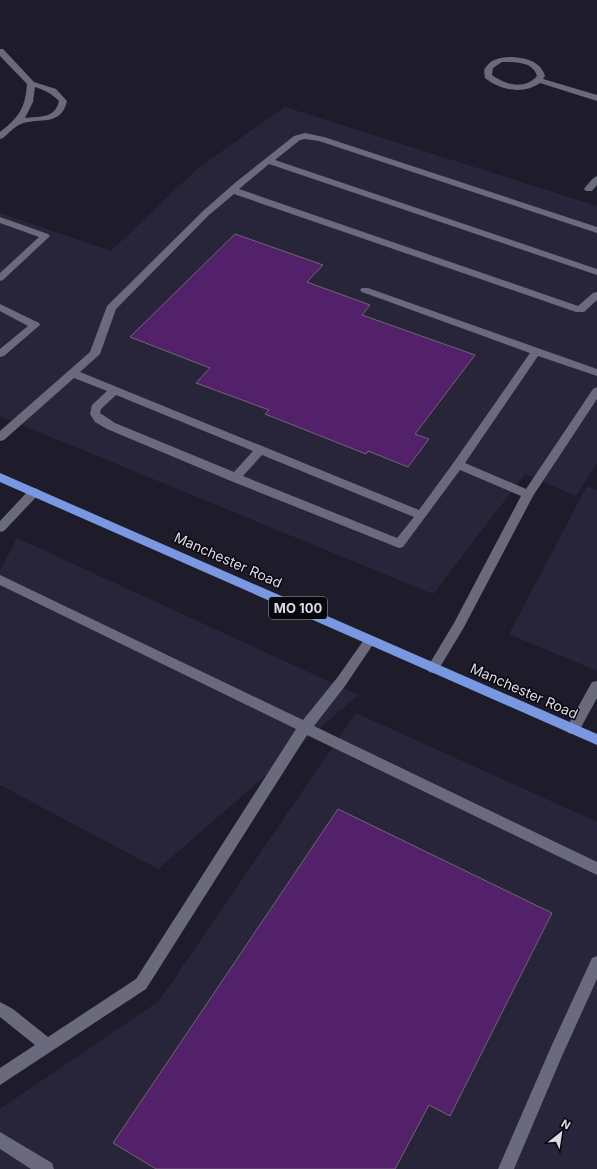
<svg xmlns="http://www.w3.org/2000/svg" width="597" height="1169" viewBox="0 0 597 1169" font-family="Inter,sans-serif">
<rect width="100%" height="100%" fill="#1e1c2b"/>
<path fill="#28253a" d="M285,107L597,206V463L576,496L525,474L433,594L0,416V213L111,251L198,168Z
M587,486L597,490V671L509,634Z
M17,538L358,695L158,869L0,785V571Z
M356,713L597,822V1169H0V1109L159,1001Z"/>
<path fill="#53216a" stroke="#706576" d="M235,234L323,265L307,282L370,305L362,315L475,355L415,434L429,439L408,467L368,451L366,454L265,414L269,410L196,383L210,368L130,337Z
M338,809L552,913L450,1116L429,1105L395,1169H156L113,1143Z"/>
<g fill="none" stroke-linecap="round" stroke-linejoin="round">
<path fill="#6b697c" fill-rule="evenodd" d="M0,49H3L34,82L56,89L67,101C61,127 40,117 21,124C15,126 8,134 3,138L0,139V132C19,117 25,109 27,84L0,56ZM35,87C45,90 52,94 59,101C55,119 40,116 25,118L33,102Z
M512,57C525,58 541,61 545,76L543,79L597,95V101L540,83C523,95 500,90 485,78L484,70C490,59 500,57 512,57ZM502,62C514,62 533,61 537,76C525,90 505,85 492,75L493,68Z
M305,133L324,137L597,227V233L319,141L305,139L300,140L275,160L597,269V275L269,164L239,189L578,306L593,293L597,292V300L584,312H576L234,194L209,215L116,309L100,354L80,372L419,510L454,462L530,353L362,292L360,290L362,288H368L597,369V376L538,356L465,463L526,489L593,389L597,387V399L533,496L463,629L437,672L433,673L429,672L427,668L454,623L521,496L460,470L403,547L399,548L231,481L107,429L95,422L90,414L92,405L107,391L74,378L4,440L0,441V431L90,352L107,306L203,211L236,182L294,136ZM116,395L253,451L234,472L115,423L100,413L101,409ZM262,455L414,517L397,538L243,476Z
M597,176V185L592,191H586L584,189C588,184 592,178 597,176Z
M0,217L48,234L50,236L3,280L0,281V273L39,237L0,223Z
M0,304L39,323L40,325L4,356L0,357V349L28,326L0,311Z
M34,488L38,489L40,492L38,495L4,531L0,532V521L30,489Z
M0,575L303,720L337,678L366,637L370,635L374,637L376,640L374,643L345,686L314,726L597,862V875L307,735L146,989L0,1085V1068L35,1045L0,1017V1002L13,1009L48,1037L136,979L296,729L0,585Z
M597,681V698L578,733L573,734L568,733L566,729L568,725L592,682Z
M597,956V979L562,1056L514,1169H498L551,1047L592,958Z
M0,1132L52,1163L54,1169H31L0,1149Z"/>
<path fill="#7998e1" fill-rule="evenodd" d="M0,473L597,734V745L0,482Z"/>
</g>
<g text-anchor="middle" stroke-width="3" stroke-linejoin="round" paint-order="stroke">
<rect fill="#08070e" stroke="#9c9ba4" stroke-width="1" x="269" y="597" width="58" height="22" rx="3"/>
<g font-size="13" font-weight="bold" fill="#dcdbe5">
<text x="298" y="613">MO 100</text>
</g>
<g font-size="14" fill="#dcdbe5" stroke="#08070e">
<text transform="translate(228 560) rotate(24)" y="5">Manchester Road</text>
<text transform="translate(524 691) rotate(24)" y="5">Manchester Road</text>
</g>
</g>
<g transform="translate(561 1133) rotate(30)" stroke="#08070e" stroke-width="3" paint-order="stroke">
<path d="M0-3L7 15L0 10L-7 15Z" fill="#dcdbe5"/>
<text y="-6" font-size="11" font-weight="bold" text-anchor="middle" fill="#dcdbe5">N</text>
</g>
</svg>
